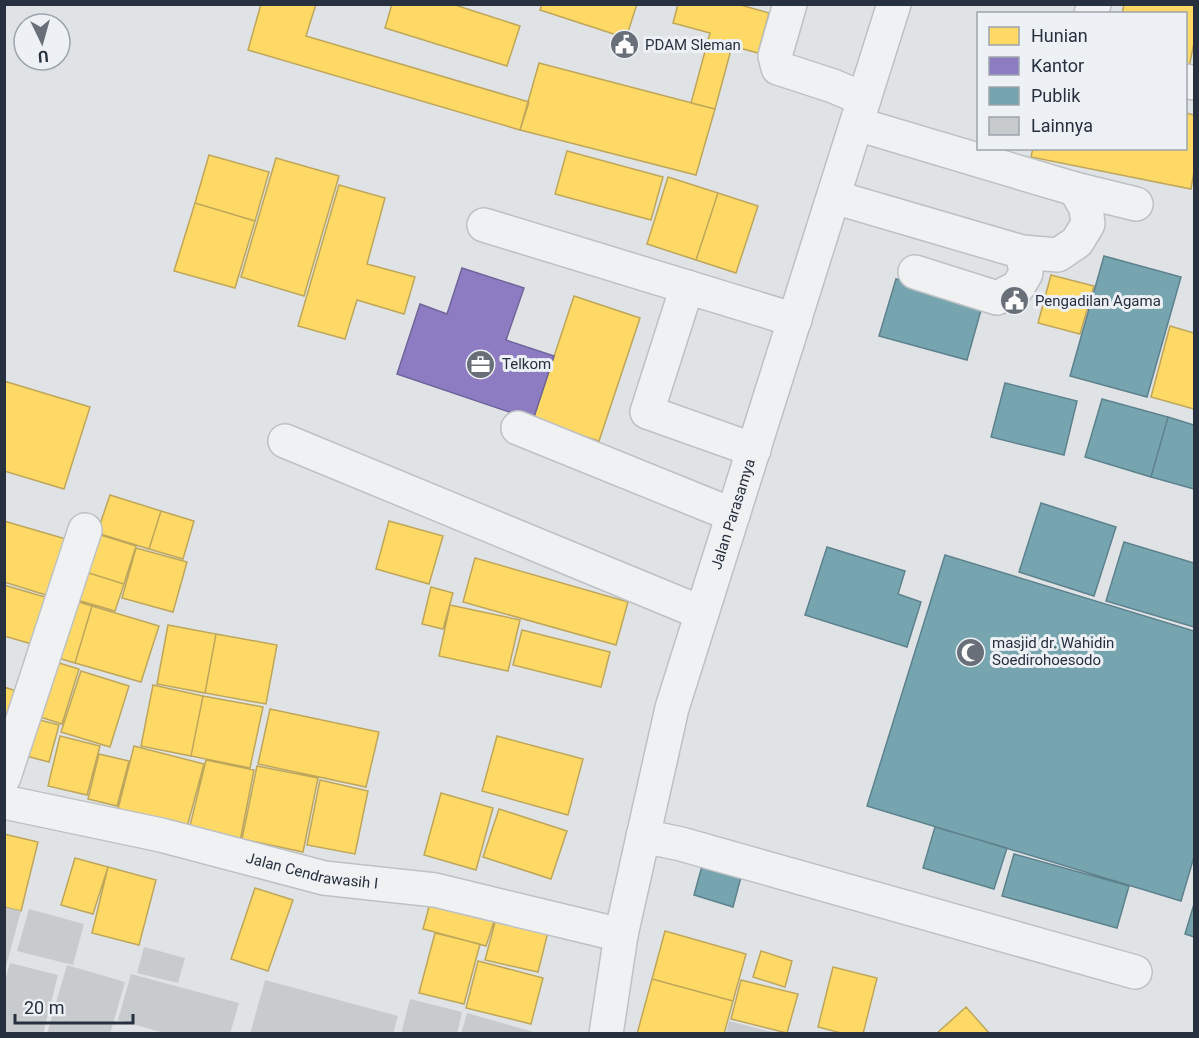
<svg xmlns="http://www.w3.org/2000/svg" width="1199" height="1038" viewBox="0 0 1199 1038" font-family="Roboto,sans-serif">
<rect width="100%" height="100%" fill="#e0e3e6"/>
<path fill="#ffd966" stroke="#bea65a" stroke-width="1.5" d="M261,4H316L306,36L529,102L520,130L248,50Z
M392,4H452L520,26L507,66L385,28Z
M542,4H637L626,38L540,10Z
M678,4H737L769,13L758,53L732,46L715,109L691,103L710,33L673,23Z
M1124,4H1194V43L1188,72H1186V14H1122Z
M539,63L715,109L696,175L520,130Z
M1186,113L1194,115V172L1191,189L1031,157L1033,148H1186Z
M567,151L663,177L651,220L555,194Z
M209,155L269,172L255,221L195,203Z
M276,158L339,176L304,296L241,277Z
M668,177L718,193L696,260L647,244Z
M339,185L385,198L367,264L415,277L404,314L357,300L345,339L298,326Z
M718,193L758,206L736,273L696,260Z
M195,203L255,221L235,288L174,271Z
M1051,275L1094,286L1080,334L1038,323Z
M574,296L640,318L599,441L533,420Z
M1170,326L1194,333V409L1151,397Z
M4,381L90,407L64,489L4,471Z
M110,495L161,511L149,549L97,533Z
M161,511L194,521L183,559L149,549Z
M4,521L76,542L59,599L4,582Z
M389,521L443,536L429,584L376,569Z
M88,531L136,546L124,584L76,569Z
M136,548L187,562L173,612L122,598Z
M475,558L628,602L616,645L463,602Z
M76,569L124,584L115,611L67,597Z
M4,585L55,600L42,647L4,636Z
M431,587L453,593L443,629L422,624Z
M65,598L92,606L75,663L48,655Z
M450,605L520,620L508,671L439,656Z
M92,606L159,626L141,682L75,663Z
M168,625L216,634L205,693L157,684Z
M522,630L610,652L601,687L513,665Z
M216,634L277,645L266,704L205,693Z
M49,660L79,669L62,724L31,714Z
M81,671L129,686L110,747L61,732Z
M153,685L203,696L191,756L141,746Z
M4,687L29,695L4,758Z
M203,696L263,707L250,768L191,756Z
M270,709L379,732L366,787L258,764Z
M32,718L59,725L49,762L22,755Z
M60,736L100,746L87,795L48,786Z
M497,736L583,759L568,815L482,791Z
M134,746L204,764L187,827L118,809Z
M99,754L129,761L117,806L88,799Z
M206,760L254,770L240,841L189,830Z
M257,766L318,778L303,852L242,839Z
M320,780L368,791L355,854L307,845Z
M441,793L493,808L476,870L424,855Z
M499,809L567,831L551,879L483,857Z
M4,834L38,842L21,911L4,907Z
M75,858L108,867L93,914L61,905Z
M108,867L156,880L139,945L92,933Z
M255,888L293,900L268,971L231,959Z
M433,892L498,909L486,946L423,929Z
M497,915L549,928L538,972L485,960Z
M665,931L746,954L733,1001L652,979Z
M435,933L480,944L464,1004L419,993Z
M761,951L792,961L785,987L753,977Z
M478,961L543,978L531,1024L466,1008Z
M833,967L877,978L863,1034H845L818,1027Z
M652,979L733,1001L724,1034H637Z
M741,980L798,994L787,1033L731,1019Z
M966,1007L990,1034H936Z"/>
<path fill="#8e7cc3" stroke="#6f659b" stroke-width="1.5" d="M462,268L524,288L506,340L554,356L533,420L397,374L420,304L447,314Z"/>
<path fill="#76a5af" stroke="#5e828d" stroke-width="1.5" d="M1104,256L1181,277L1147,397L1070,376Z
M896,279L983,303L967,360L879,336Z
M1005,383L1077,401L1064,455L991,437Z
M1102,399L1168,417L1151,477L1085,457Z
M1168,417L1194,425V489L1151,477Z
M1041,503L1116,527L1094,596L1019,572Z
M1124,542L1194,563V627L1106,601Z
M827,547L905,571L898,594L921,602L907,647L805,615Z
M945,555L1194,631V857L1181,901L867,806Z
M935,827L1007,848L994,889L923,868Z
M1014,854L1129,886L1117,928L1002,896Z
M702,866L741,877L733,907L694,895Z
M1194,904V937L1185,934Z"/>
<path fill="#c8cbce" d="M4,907L21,911L5,970H4Z
M29,909L84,924L73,965L17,951Z
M144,947L185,958L178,983L137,973Z
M10,963L58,975L43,1034H4V984Z
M67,965L125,982L110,1034H47Z
M131,974L239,1003L230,1034H168L118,1020Z
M265,980L398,1016L393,1034H250Z
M410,999L462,1012L457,1034H401Z
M467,1013L537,1033V1034H461Z
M729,1021L776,1033V1034H726Z"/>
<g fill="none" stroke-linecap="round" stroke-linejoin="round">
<defs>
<g id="minor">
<path d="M790,4L775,56L778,68L833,86L864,99"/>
<path d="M1091,14L1094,4"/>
<path d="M1186,81L1194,83"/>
<path d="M857,124L1075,189L1136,204"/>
<path d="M834,197L1022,252L1026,273L1018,287L997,298L915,272"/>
<path d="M484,225L795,320"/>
<path d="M1022,252L1058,255L1077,242L1088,224L1086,208L1075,189"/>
<path d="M687,287L647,412L754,450"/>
<path d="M518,428L733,515"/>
<path d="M285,441L702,613"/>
<path d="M4,777L85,530"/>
<path id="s1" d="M4,802L161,835L324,878L435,890L621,935"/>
<path d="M643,836L681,844L1135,972"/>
<path id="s2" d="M606,1034L621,935L672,708L894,4"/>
</g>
</defs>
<use href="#minor" stroke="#bec1c4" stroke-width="36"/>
<use href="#minor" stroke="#eff1f2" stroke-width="33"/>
</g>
<defs>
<symbol id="civic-disc" viewBox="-11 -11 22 22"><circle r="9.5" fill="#686f79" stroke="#edf1f5"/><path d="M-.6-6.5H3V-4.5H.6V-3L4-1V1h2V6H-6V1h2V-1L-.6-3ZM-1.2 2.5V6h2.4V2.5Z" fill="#fff"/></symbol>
<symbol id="office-disc" viewBox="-11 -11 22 22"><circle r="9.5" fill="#686f79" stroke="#edf1f5"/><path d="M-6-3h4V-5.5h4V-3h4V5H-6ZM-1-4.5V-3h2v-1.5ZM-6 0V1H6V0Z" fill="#fff"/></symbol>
<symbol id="mosque-disc" viewBox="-11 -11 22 22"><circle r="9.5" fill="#686f79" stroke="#edf1f5"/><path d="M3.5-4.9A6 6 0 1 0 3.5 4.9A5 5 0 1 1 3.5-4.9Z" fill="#fff"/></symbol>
</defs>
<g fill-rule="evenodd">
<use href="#civic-disc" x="608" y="28" width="33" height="33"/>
<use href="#civic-disc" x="998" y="284" width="33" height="33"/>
<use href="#office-disc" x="464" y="348" width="33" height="33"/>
<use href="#mosque-disc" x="954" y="636" width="33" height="33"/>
</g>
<g text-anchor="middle" stroke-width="6" stroke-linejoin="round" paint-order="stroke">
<g font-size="15" fill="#27303f" stroke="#edf1f5" text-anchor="start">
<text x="645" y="50">PDAM Sleman</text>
<text x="1035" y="306">Pengadilan Agama</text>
<text x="502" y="369">Telkom</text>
<text x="992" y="648">masjid dr. Wahidin<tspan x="992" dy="17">Soedirohoesodo</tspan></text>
</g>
<g font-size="15" fill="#27303f" stroke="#edf1f5">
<text dy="5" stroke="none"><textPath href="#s2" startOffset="536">Jalan Parasamya</textPath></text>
<text dy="5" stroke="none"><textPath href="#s1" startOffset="316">Jalan Cendrawasih I</textPath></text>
</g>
</g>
<rect width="1199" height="1038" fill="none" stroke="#27303f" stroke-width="12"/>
<rect x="977" y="12" width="210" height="138" fill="#edf1f5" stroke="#9ea4ac" stroke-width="1.5"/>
<rect x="989" y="27" width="30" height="18" fill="#ffd966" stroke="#9ea4ac" stroke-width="1.5"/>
<text x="1031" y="42" font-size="18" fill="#27303f">Hunian</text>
<rect x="989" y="57" width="30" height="18" fill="#8e7cc3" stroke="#9ea4ac" stroke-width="1.5"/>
<text x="1031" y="72" font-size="18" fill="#27303f">Kantor</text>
<rect x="989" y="87" width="30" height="18" fill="#76a5af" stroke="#9ea4ac" stroke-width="1.5"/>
<text x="1031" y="102" font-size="18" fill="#27303f">Publik</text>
<rect x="989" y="117" width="30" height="18" fill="#c8cbce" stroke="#9ea4ac" stroke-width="1.5"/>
<text x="1031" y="132" font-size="18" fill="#27303f">Lainnya</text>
<g transform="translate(42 42) rotate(175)"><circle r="28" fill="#edf1f5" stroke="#9ea4ac" stroke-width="1.5"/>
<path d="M0-4.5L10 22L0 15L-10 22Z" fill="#686f79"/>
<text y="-9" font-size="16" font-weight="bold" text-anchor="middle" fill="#27303f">U</text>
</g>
<path d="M15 1014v9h118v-9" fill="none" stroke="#27303f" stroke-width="3"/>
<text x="24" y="1014" font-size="18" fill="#27303f" stroke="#edf1f5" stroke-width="4.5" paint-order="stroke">20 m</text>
</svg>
